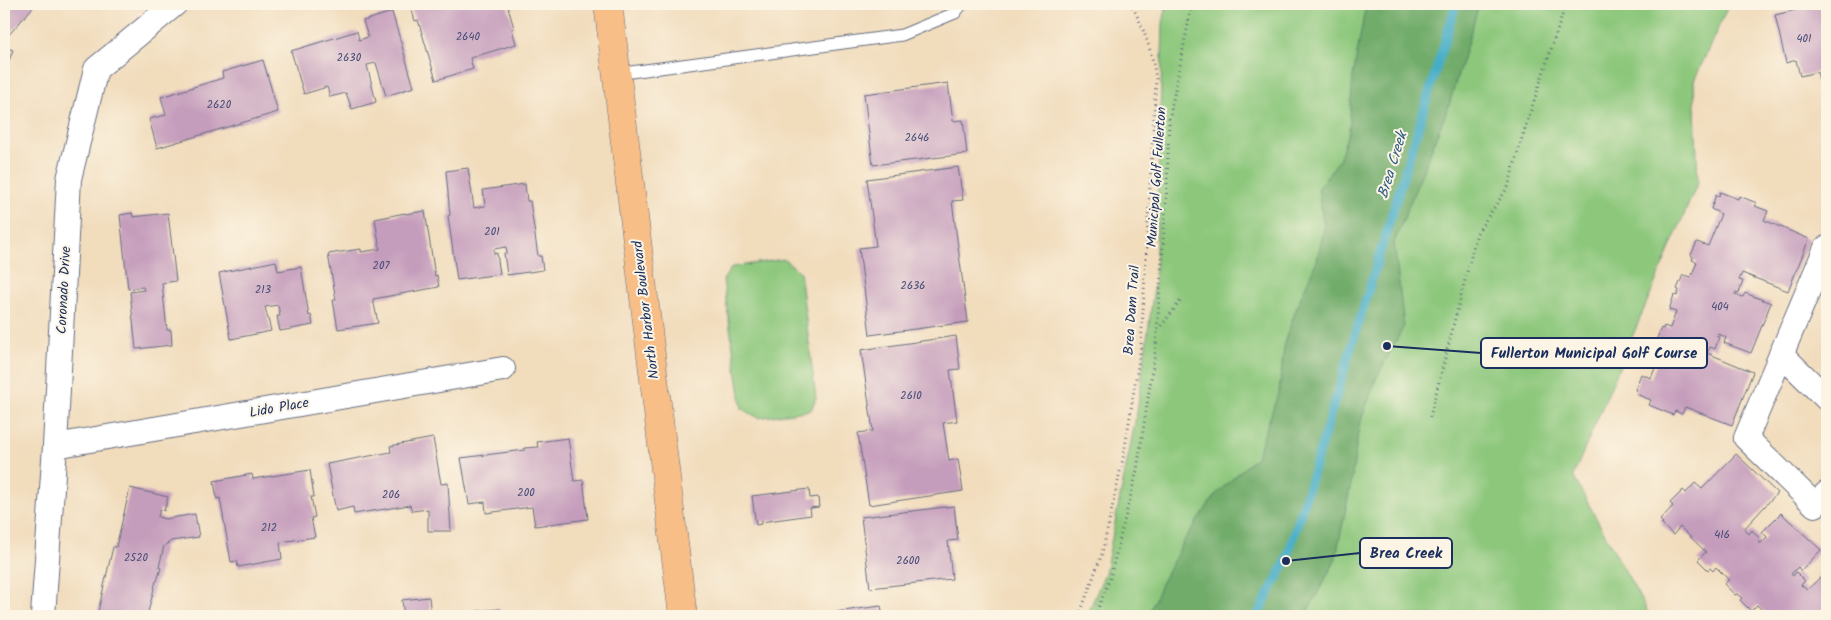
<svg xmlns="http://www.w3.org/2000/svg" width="1831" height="620" viewBox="0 0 1831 620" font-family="Kalam,sans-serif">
<rect width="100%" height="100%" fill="#fcf5e5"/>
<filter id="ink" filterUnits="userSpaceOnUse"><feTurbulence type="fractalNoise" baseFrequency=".02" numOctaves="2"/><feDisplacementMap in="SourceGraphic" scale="10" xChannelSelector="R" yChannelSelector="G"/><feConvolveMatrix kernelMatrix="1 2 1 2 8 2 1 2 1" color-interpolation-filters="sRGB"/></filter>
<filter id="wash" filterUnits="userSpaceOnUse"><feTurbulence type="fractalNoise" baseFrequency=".0096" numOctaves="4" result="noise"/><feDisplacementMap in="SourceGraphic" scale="20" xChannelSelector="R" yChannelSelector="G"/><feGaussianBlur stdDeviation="1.12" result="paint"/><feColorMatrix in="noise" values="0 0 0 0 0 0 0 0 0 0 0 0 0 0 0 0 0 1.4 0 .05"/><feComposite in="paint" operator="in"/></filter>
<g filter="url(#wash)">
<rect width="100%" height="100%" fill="#f1dcbc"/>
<path fill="#8cc77b" stroke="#547b6c" d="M1167,4H1729L1694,81L1698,182L1573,476L1650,616H1087L1105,573L1137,412L1155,280L1163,23Z
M784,259L800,272L816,398L811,410L759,418L742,409L723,280L732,267Z"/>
<path fill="#71ac6b" stroke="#466e64" d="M1366,4H1482L1477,11L1449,105L1394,243L1404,326L1376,379L1359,426L1351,484L1335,561L1305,616H1148L1161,584L1186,537L1216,494L1257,456L1279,391L1285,340L1300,299L1317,260L1324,228L1318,189L1339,160L1349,130L1353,76Z"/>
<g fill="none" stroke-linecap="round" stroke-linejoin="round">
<path stroke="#47adc6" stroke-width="9" d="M1257,616L1286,561L1456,4"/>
</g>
<g id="blocks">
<path fill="#c59dbc" d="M4,4H31L34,6L7,37L4,34Z
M410,4H507L514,28L512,29L516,44L470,58L473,69L436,80L418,20L415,21Z
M1821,4H1827V112L1817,72L1800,76L1796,60L1786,63L1775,15Z
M392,12L414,87L386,96L376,63L367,65L376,102L352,109L346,93L330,97L327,87L304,94L291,51L357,31L359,40L368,37L363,21Z
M4,47L13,50L4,74Z
M263,60L278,112L157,148L149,119L166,115L161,97L223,78L222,72Z
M948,83L953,121L963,120L967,154L873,165L864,94Z
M958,167L963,200L952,201L968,322L870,335L859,248L876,246L867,179Z
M468,168L474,208L485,206L483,190L525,184L527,201H530L538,256H541L543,270L507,275L504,253H507L506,247L494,249V254L497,253L500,274L457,280L448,216L450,215L446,171Z
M1720,192L1738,199L1739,196L1757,203L1755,206L1768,211L1764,220L1809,239L1788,291L1742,273L1739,280L1743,281L1739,293L1736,292L1735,294L1743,297L1745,293L1771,303L1751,353L1724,343L1726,337L1718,334L1716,336L1719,337L1715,349L1710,347L1707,353L1753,372L1732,425L1685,407L1682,414L1675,411L1673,415L1649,405L1651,400L1636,394L1637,390H1635L1641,374L1651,378L1664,346L1655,343L1661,328L1663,329L1664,326L1670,328L1676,312L1669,310L1674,295L1677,296L1679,290L1677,289L1683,275L1691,277L1697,262L1692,260L1693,257L1691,255L1697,242L1708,246L1721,214L1711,209L1716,195L1719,196Z
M425,211L435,276L437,275L439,287L373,299L378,323L338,329L333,300H336L328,254L361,249V252L380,249L375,219L405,213V214Z
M132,213L133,217L168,213L176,281L162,283L167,330H171L172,345L136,349L130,292L144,290L143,287L128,289L120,215Z
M276,261L278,271L301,267L309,316L311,315L313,325L280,331L277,316H280L278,305L265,307L271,331L231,339L219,273Z
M956,336L960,369L950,370L957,421L943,423L949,461L958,459L963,491L869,505L858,433L873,431L861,350Z
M433,438L441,484L448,483L451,531H428V509L412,511L410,505L354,514L353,507L336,511L327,464L391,452L390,446Z
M568,438L574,481L583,480L588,519L535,526L532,507L486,513L485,502L469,504L461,458L525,450L524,448L538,447L537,442Z
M1736,454L1777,493L1744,529L1749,534L1752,530L1760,539L1758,542L1760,544L1767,537L1762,532L1781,513L1821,550L1801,571L1798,567L1791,574L1793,576L1796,572L1805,581L1801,585L1807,590L1827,571V616H1769L1757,605L1751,611L1740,600L1742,598L1737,594L1735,595L1724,584L1729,580L1716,567L1713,571L1710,568L1708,570L1698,560L1706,552L1680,527L1673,535L1661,524L1663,523L1660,520L1673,506L1670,503L1683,490L1686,493L1695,483L1702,489Z
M310,470L314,497H311L315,517L311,518L315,537L280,542L282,559L238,567L237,561L231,562L220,498L217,499L214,481L252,474L253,479Z
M130,488L168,497L164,511L160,509L158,517L165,519L195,514L199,537L171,541L164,546L159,567L161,568L157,581H156L147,616H97L113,547H116Z
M809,489L810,498L818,497L819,507L810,508L811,515L761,522V524L756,525L752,496Z
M954,506L958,540L948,541L952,579L870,588L861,517Z
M429,597L431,616H404L402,600Z
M881,606L883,616H812V615Z
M500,609L501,616H476V611Z"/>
</g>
</g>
<g filter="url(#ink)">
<use href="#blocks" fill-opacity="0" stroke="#666c7f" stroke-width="1"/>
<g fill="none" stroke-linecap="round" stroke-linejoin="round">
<defs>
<path id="service" d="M616,74L902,35L955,13L962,4"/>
<path id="minor" d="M1826,248L1746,438L1815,505L1827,493
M1781,354L1827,399
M55,446L503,369
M43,616L55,446L69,179L96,69L175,4"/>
<path id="primary" d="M608,4L683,616"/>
</defs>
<use href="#service" stroke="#666c7f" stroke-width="13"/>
<use href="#minor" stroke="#666c7f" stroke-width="26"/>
<use href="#primary" stroke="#666c7f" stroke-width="29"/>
<path stroke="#666c7f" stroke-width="3" stroke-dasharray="1 4" stroke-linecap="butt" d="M1158,330L1182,299
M1430,417L1477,233L1508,187L1524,131L1566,4
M1079,616L1102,554L1124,454L1141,346L1156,79C1153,54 1143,26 1131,4
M1095,616L1110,578L1137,470L1156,346L1167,186L1169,120L1192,4"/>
<use href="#service" stroke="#fff" stroke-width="11"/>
<use href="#minor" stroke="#fff" stroke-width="24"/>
<use href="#primary" stroke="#f7be87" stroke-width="28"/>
</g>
</g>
<g text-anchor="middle" stroke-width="4" stroke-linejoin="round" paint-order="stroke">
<g font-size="11" fill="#464a76">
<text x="468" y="40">2640</text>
<text x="1804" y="42">401</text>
<text x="349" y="61">2630</text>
<text x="219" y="108">2620</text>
<text x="917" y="141">2646</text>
<text x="492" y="235">201</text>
<text x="381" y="269">207</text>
<text x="913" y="289">2636</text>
<text x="263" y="293">213</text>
<text x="1720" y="310">404</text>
<text x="911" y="399">2610</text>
<text x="526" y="496">200</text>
<text x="391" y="498">206</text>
<text x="269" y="531">212</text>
<text x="1722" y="538">416</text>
<text x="136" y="561">2520</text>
<text x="908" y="564">2600</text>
</g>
<g font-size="14" fill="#1b2f5e" stroke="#fcf5e5">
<text transform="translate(1156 177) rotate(-86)" y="5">Municipal Golf Fullerton</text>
<text transform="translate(63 290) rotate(-87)" y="5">Coronado Drive</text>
<text transform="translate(645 310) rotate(-97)" y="5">North Harbor Boulevard</text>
<text transform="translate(1131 310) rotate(-86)" y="5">Brea Dam Trail</text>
<text transform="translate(279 407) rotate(-10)" y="5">Lido Place</text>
</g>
<g font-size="15" font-style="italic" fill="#2a5b82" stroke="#fcf5e5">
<text transform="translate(1392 165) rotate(-73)" y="5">Brea Creek</text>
</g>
</g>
<path fill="none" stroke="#1b2f5e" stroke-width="2" d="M1387 346L1481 353M1286 561L1360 553"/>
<g fill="#1b2f5e" stroke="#fcf5e5" stroke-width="2">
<circle cx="1387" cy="346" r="5"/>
<circle cx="1286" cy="561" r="5"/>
</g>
<g fill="#fcf5e5" stroke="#1b2f5e" stroke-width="2">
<rect x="1481" y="338" width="226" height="30" rx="5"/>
<rect x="1360" y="538" width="92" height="30" rx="5"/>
</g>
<g font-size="15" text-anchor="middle" font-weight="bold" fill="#1b2f5e">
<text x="1594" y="358">Fullerton Municipal Golf Course</text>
<text x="1406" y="558">Brea Creek</text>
</g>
<rect width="1831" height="620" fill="none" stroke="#fcf5e5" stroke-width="20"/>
</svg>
